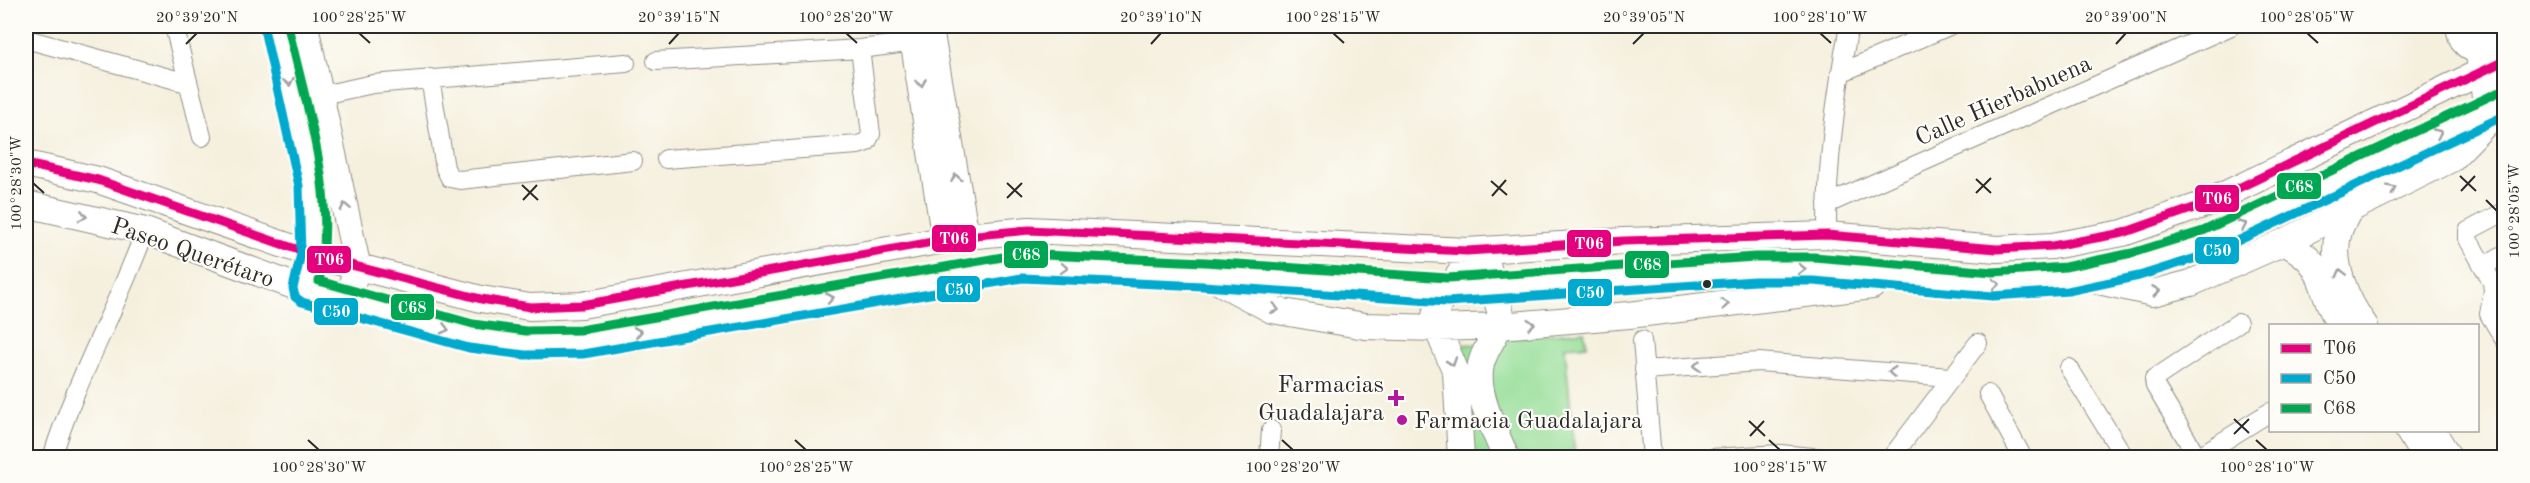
<svg xmlns="http://www.w3.org/2000/svg" width="2530" height="483" viewBox="0 0 2530 483" font-family="'Old Standard TT',serif">
<rect width="100%" height="100%" fill="#fdfcf7"/>
<filter id="ink" filterUnits="userSpaceOnUse"><feTurbulence type="fractalNoise" baseFrequency=".0167" numOctaves="2"/><feDisplacementMap in="SourceGraphic" scale="12" xChannelSelector="R" yChannelSelector="G"/><feConvolveMatrix kernelMatrix="1 2 1 2 8 2 1 2 1" color-interpolation-filters="sRGB"/></filter>
<filter id="wash" filterUnits="userSpaceOnUse"><feTurbulence type="fractalNoise" baseFrequency=".008" numOctaves="4" result="noise"/><feDisplacementMap in="SourceGraphic" scale="24" xChannelSelector="R" yChannelSelector="G"/><feGaussianBlur stdDeviation="1.35" result="paint"/><feColorMatrix in="noise" values="0 0 0 0 0 0 0 0 0 0 0 0 0 0 0 0 0 1.4 0 .05"/><feComposite in="paint" operator="in"/></filter>
<g filter="url(#wash)">
<rect width="100%" height="100%" fill="#f5f0de"/>
<path fill="#96de98" stroke="#608462" stroke-width="1.5" d="M1584,331L1587,345L1565,347L1575,457H1508L1485,366L1506,338Z
M1484,344L1501,457H1463L1454,345Z"/>
</g>
<g filter="url(#ink)">
<g fill="none" stroke-linecap="round" stroke-linejoin="round">
<defs>
<path id="street" d="M174,26L202,137
M2455,26C2457,42 2462,50 2478,55
M26,39L187,83
M656,61L860,49L915,42
M1840,73L1949,26
M430,78L445,168L450,178L460,180L633,161
M322,95L373,84L626,63
M666,159L858,145L867,142L871,134L860,49
M1827,204L2231,26
M2504,212L2468,231V239L2492,282L2493,291L2489,314L2504,339
M1827,235C1826,165 1836,94 1849,26
M2484,266L2504,254
M1642,340L1652,458
M2069,368L2125,458
M1644,370L1759,362L1950,377
M1988,394L2023,458
M2198,457L2270,412
M52,458C76,379 117,308 145,231
M1269,458L1271,430
M1712,458L1780,454L1823,458
M1891,458L1978,343
M2198,458L2155,386L2154,379L2238,323"/>
<path id="secondary" d="M276,26C293,94 326,202 310,270
M305,26L357,264L348,302
M911,26L945,240
M2475,26L2487,111
M2497,26L2504,78
M930,29L966,236
M26,164L98,180L313,255L481,299L530,307L582,305L966,236L1029,230L1467,251L1624,241L1827,235L1997,249L2052,246L2123,233L2205,204L2504,61
M26,204L145,231L305,290L471,336L525,343L581,342L1021,266L1204,274L1448,290L1550,285L1755,269H1813L1993,284L2067,279L2135,265L2207,242L2504,103
M2349,210C2346,217 2341,224 2339,231C2329,262 2347,302 2365,326
M2284,242C2331,266 2316,288 2341,326
M1483,250L1502,318C1498,334 1485,347 1481,364C1474,395 1495,429 1506,458
M1212,278L1272,310L1365,326L1437,328L1500,326L1629,315L1872,286
M2085,278L2153,293L2191,283L2284,242L2451,159L2496,113
M2408,430L2425,458
M2432,430L2449,458
M1461,458L1456,372L1437,328L1435,316L1438,305L1464,268L1467,251"/>
</defs>
<use href="#street" stroke="#908e84" stroke-width="20"/>
<use href="#secondary" stroke="#908e84" stroke-width="28"/>
<use href="#street" stroke="#fff" stroke-width="18"/>
<use href="#secondary" stroke="#fff" stroke-width="26"/>
<defs>
<path id="bus-1" d="M26,164L98,180L313,255L481,299L530,307L582,305L966,236L1029,230L1467,251L1624,241L1827,235L1997,249L2052,246L2123,233L2205,204L2504,61"/>
<path id="bus-2" d="M264,29L299,186L301,254L293,288L295,297L302,302L469,348L525,355L583,354L1022,278L1203,286L1447,302L1755,281H1813L1993,296L2068,291L2139,276L2212,253L2504,116"/>
<path id="bus-3" d="M288,26C306,107 338,198 319,281L473,324L526,331L580,330L1020,254L1205,262L1448,278L1755,257H1814L1993,272L2065,267L2132,253L2203,231L2499,92"/>
</defs>
<use href="#bus-1" stroke="#fdfcf7" stroke-width="14"/>
<use href="#bus-2" stroke="#fdfcf7" stroke-width="14"/>
<use href="#bus-3" stroke="#fdfcf7" stroke-width="14"/>
<use href="#bus-1" stroke="#e5007d" stroke-width="9"/>
<use href="#bus-2" stroke="#00a9ce" stroke-width="9"/>
<use href="#bus-3" stroke="#00a651" stroke-width="9"/>
</g>
<defs><path id="oneway-chevron" d="M-2-3.5L2.5 0L-2 3.5" fill="none" stroke-width="1.6" stroke-linecap="round" stroke-linejoin="round" transform="scale(1.5)"/></defs>
<g stroke="#a0a0a0">
<use href="#oneway-chevron" transform="translate(289 82) rotate(78)"/>
<use href="#oneway-chevron" transform="translate(921 83) rotate(81)"/>
<use href="#oneway-chevron" transform="translate(2438 133) rotate(-25)"/>
<use href="#oneway-chevron" transform="translate(956 178) rotate(-100)"/>
<use href="#oneway-chevron" transform="translate(2392 189) rotate(-26)"/>
<use href="#oneway-chevron" transform="translate(345 207) rotate(-102)"/>
<use href="#oneway-chevron" transform="translate(83 216) rotate(13)"/>
<use href="#oneway-chevron" transform="translate(2243 225) rotate(-25)"/>
<use href="#oneway-chevron" transform="translate(1064 268) rotate(2)"/>
<use href="#oneway-chevron" transform="translate(1802 269)"/>
<use href="#oneway-chevron" transform="translate(2341 273) rotate(-104)"/>
<use href="#oneway-chevron" transform="translate(1996 284) rotate(-1)"/>
<use href="#oneway-chevron" transform="translate(2156 291) rotate(-7)"/>
<use href="#oneway-chevron" transform="translate(830 298) rotate(-10)"/>
<use href="#oneway-chevron" transform="translate(1725 304) rotate(-7)"/>
<use href="#oneway-chevron" transform="translate(1275 309) rotate(16)"/>
<use href="#oneway-chevron" transform="translate(1531 324) rotate(-5)"/>
<use href="#oneway-chevron" transform="translate(445 329) rotate(14)"/>
<use href="#oneway-chevron" transform="translate(638 332) rotate(-10)"/>
<use href="#oneway-chevron" transform="translate(1452 362) rotate(71)"/>
<use href="#oneway-chevron" transform="translate(1697 366) rotate(176)"/>
<use href="#oneway-chevron" transform="translate(1892 372) rotate(-175)"/>
</g>
</g>
<path fill="none" stroke="#2b2b2b" stroke-width="2" d="M359,33L370,43M846,33L857,43M1333,33L1344,43M1820,33L1831,43M2307,33L2318,43M186,44L197,33M669,44L679,33M1151,44L1161,33M1633,44L1644,33M2116,44L2126,33M2460,176L2476,191M1976,179L1991,193M1491,181L1507,195M33,183L44,193M1007,183L1022,197M522,185L538,200M2461,191L2475,176M1976,193L1991,178M1492,196L1506,180M1007,198L1022,183M523,200L537,185M2486,200L2497,211M2234,419L2249,433M1749,421L1765,436M2234,434L2249,419M1750,436L1764,421M308,440L319,450M795,440L806,450M1282,440L1293,450M1769,440L1780,450M2256,440L2267,450"/>
<circle fill="#2b2b2b" stroke="#fdfcf7" stroke-width="2" cx="1707" cy="284" r="5"/>
<g fill="#b5179e" stroke="#fdfcf7" stroke-width="2">
<path d="M1393 389h6v6h6v6h-6v6h-6v-6h-6v-6h6z"/>
<circle cx="1402" cy="420" r="6"/>
</g>
<g text-anchor="middle" stroke-width="4.5" stroke-linejoin="round" paint-order="stroke">
<g font-size="24" fill="#2b2b2b" stroke="#fdfcf7">
<text transform="translate(2003 100) rotate(-24)" y="8">Calle Hierbabuena</text>
<text transform="translate(193 252) rotate(19)" y="8">Paseo Querétaro</text>
</g>
<g font-size="24" fill="#2b2b2b" stroke="#fdfcf7" text-anchor="end">
<text x="1384" y="392">Farmacias<tspan x="1384" dy="28">Guadalajara</tspan></text>
<text x="1414" y="428" text-anchor="start">Farmacia Guadalajara</text>
</g>
</g>
<g stroke="#fdfcf7" stroke-width="2">
<rect x="2276" y="172" width="46" height="28" rx="6" fill="#00a651"/>
<rect x="2194" y="184" width="46" height="29" rx="6" fill="#e5007d"/>
<rect x="931" y="224" width="46" height="29" rx="6" fill="#e5007d"/>
<rect x="1566" y="229" width="46" height="29" rx="6" fill="#e5007d"/>
<rect x="2194" y="236" width="46" height="29" rx="6" fill="#00a9ce"/>
<rect x="1003" y="240" width="46" height="29" rx="6" fill="#00a651"/>
<rect x="306" y="245" width="46" height="29" rx="6" fill="#e5007d"/>
<rect x="1624" y="250" width="46" height="29" rx="6" fill="#00a651"/>
<rect x="936" y="275" width="45" height="28" rx="6" fill="#00a9ce"/>
<rect x="1567" y="278" width="46" height="29" rx="6" fill="#00a9ce"/>
<rect x="390" y="293" width="45" height="28" rx="6" fill="#00a651"/>
<rect x="313" y="297" width="46" height="29" rx="6" fill="#00a9ce"/>
</g>
<g font-size="16" text-anchor="middle" font-weight="bold" fill="#fff">
<text x="2299" y="192">C68</text>
<text x="2217" y="204">T06</text>
<text x="954" y="244">T06</text>
<text x="1589" y="249">T06</text>
<text x="2217" y="256">C50</text>
<text x="1026" y="260">C68</text>
<text x="329" y="265">T06</text>
<text x="1647" y="270">C68</text>
<text x="959" y="295">C50</text>
<text x="1590" y="298">C50</text>
<text x="412" y="313">C68</text>
<text x="336" y="317">C50</text>
</g>
<rect width="2530" height="483" fill="none" stroke="#fdfcf7" stroke-width="66"/>
<rect x="2269" y="324" width="210" height="108" fill="#fdfcf7" stroke="#a9a8a5" stroke-width="1.5"/>
<rect x="2281" y="344" width="30" height="9" fill="#e5007d" stroke="#a9a8a5" stroke-width="1.5"/>
<text x="2323" y="354" font-size="18" fill="#2b2b2b">T06</text>
<rect x="2281" y="374" width="30" height="9" fill="#00a9ce" stroke="#a9a8a5" stroke-width="1.5"/>
<text x="2323" y="384" font-size="18" fill="#2b2b2b">C50</text>
<rect x="2281" y="404" width="30" height="9" fill="#00a651" stroke="#a9a8a5" stroke-width="1.5"/>
<text x="2323" y="414" font-size="18" fill="#2b2b2b">C68</text>
<rect x="33" y="33" width="2464" height="417" fill="none" stroke="#2b2b2b" stroke-width="2"/>
<g font-size="15" text-anchor="middle" fill="#2b2b2b">
<text x="197" y="22">20°39'20"N</text>
<text x="359" y="22">100°28'25"W</text>
<text x="679" y="22">20°39'15"N</text>
<text x="846" y="22">100°28'20"W</text>
<text x="1161" y="22">20°39'10"N</text>
<text x="1333" y="22">100°28'15"W</text>
<text x="1644" y="22">20°39'05"N</text>
<text x="1820" y="22">100°28'10"W</text>
<text x="2126" y="22">20°39'00"N</text>
<text x="2307" y="22">100°28'05"W</text>
<text transform="translate(16 183) rotate(-90)" y="5">100°28'30"W</text>
<text transform="translate(2514 211) rotate(-90)" y="5">100°28'05"W</text>
<text x="319" y="472">100°28'30"W</text>
<text x="806" y="472">100°28'25"W</text>
<text x="1293" y="472">100°28'20"W</text>
<text x="1780" y="472">100°28'15"W</text>
<text x="2267" y="472">100°28'10"W</text>
</g>
</svg>
